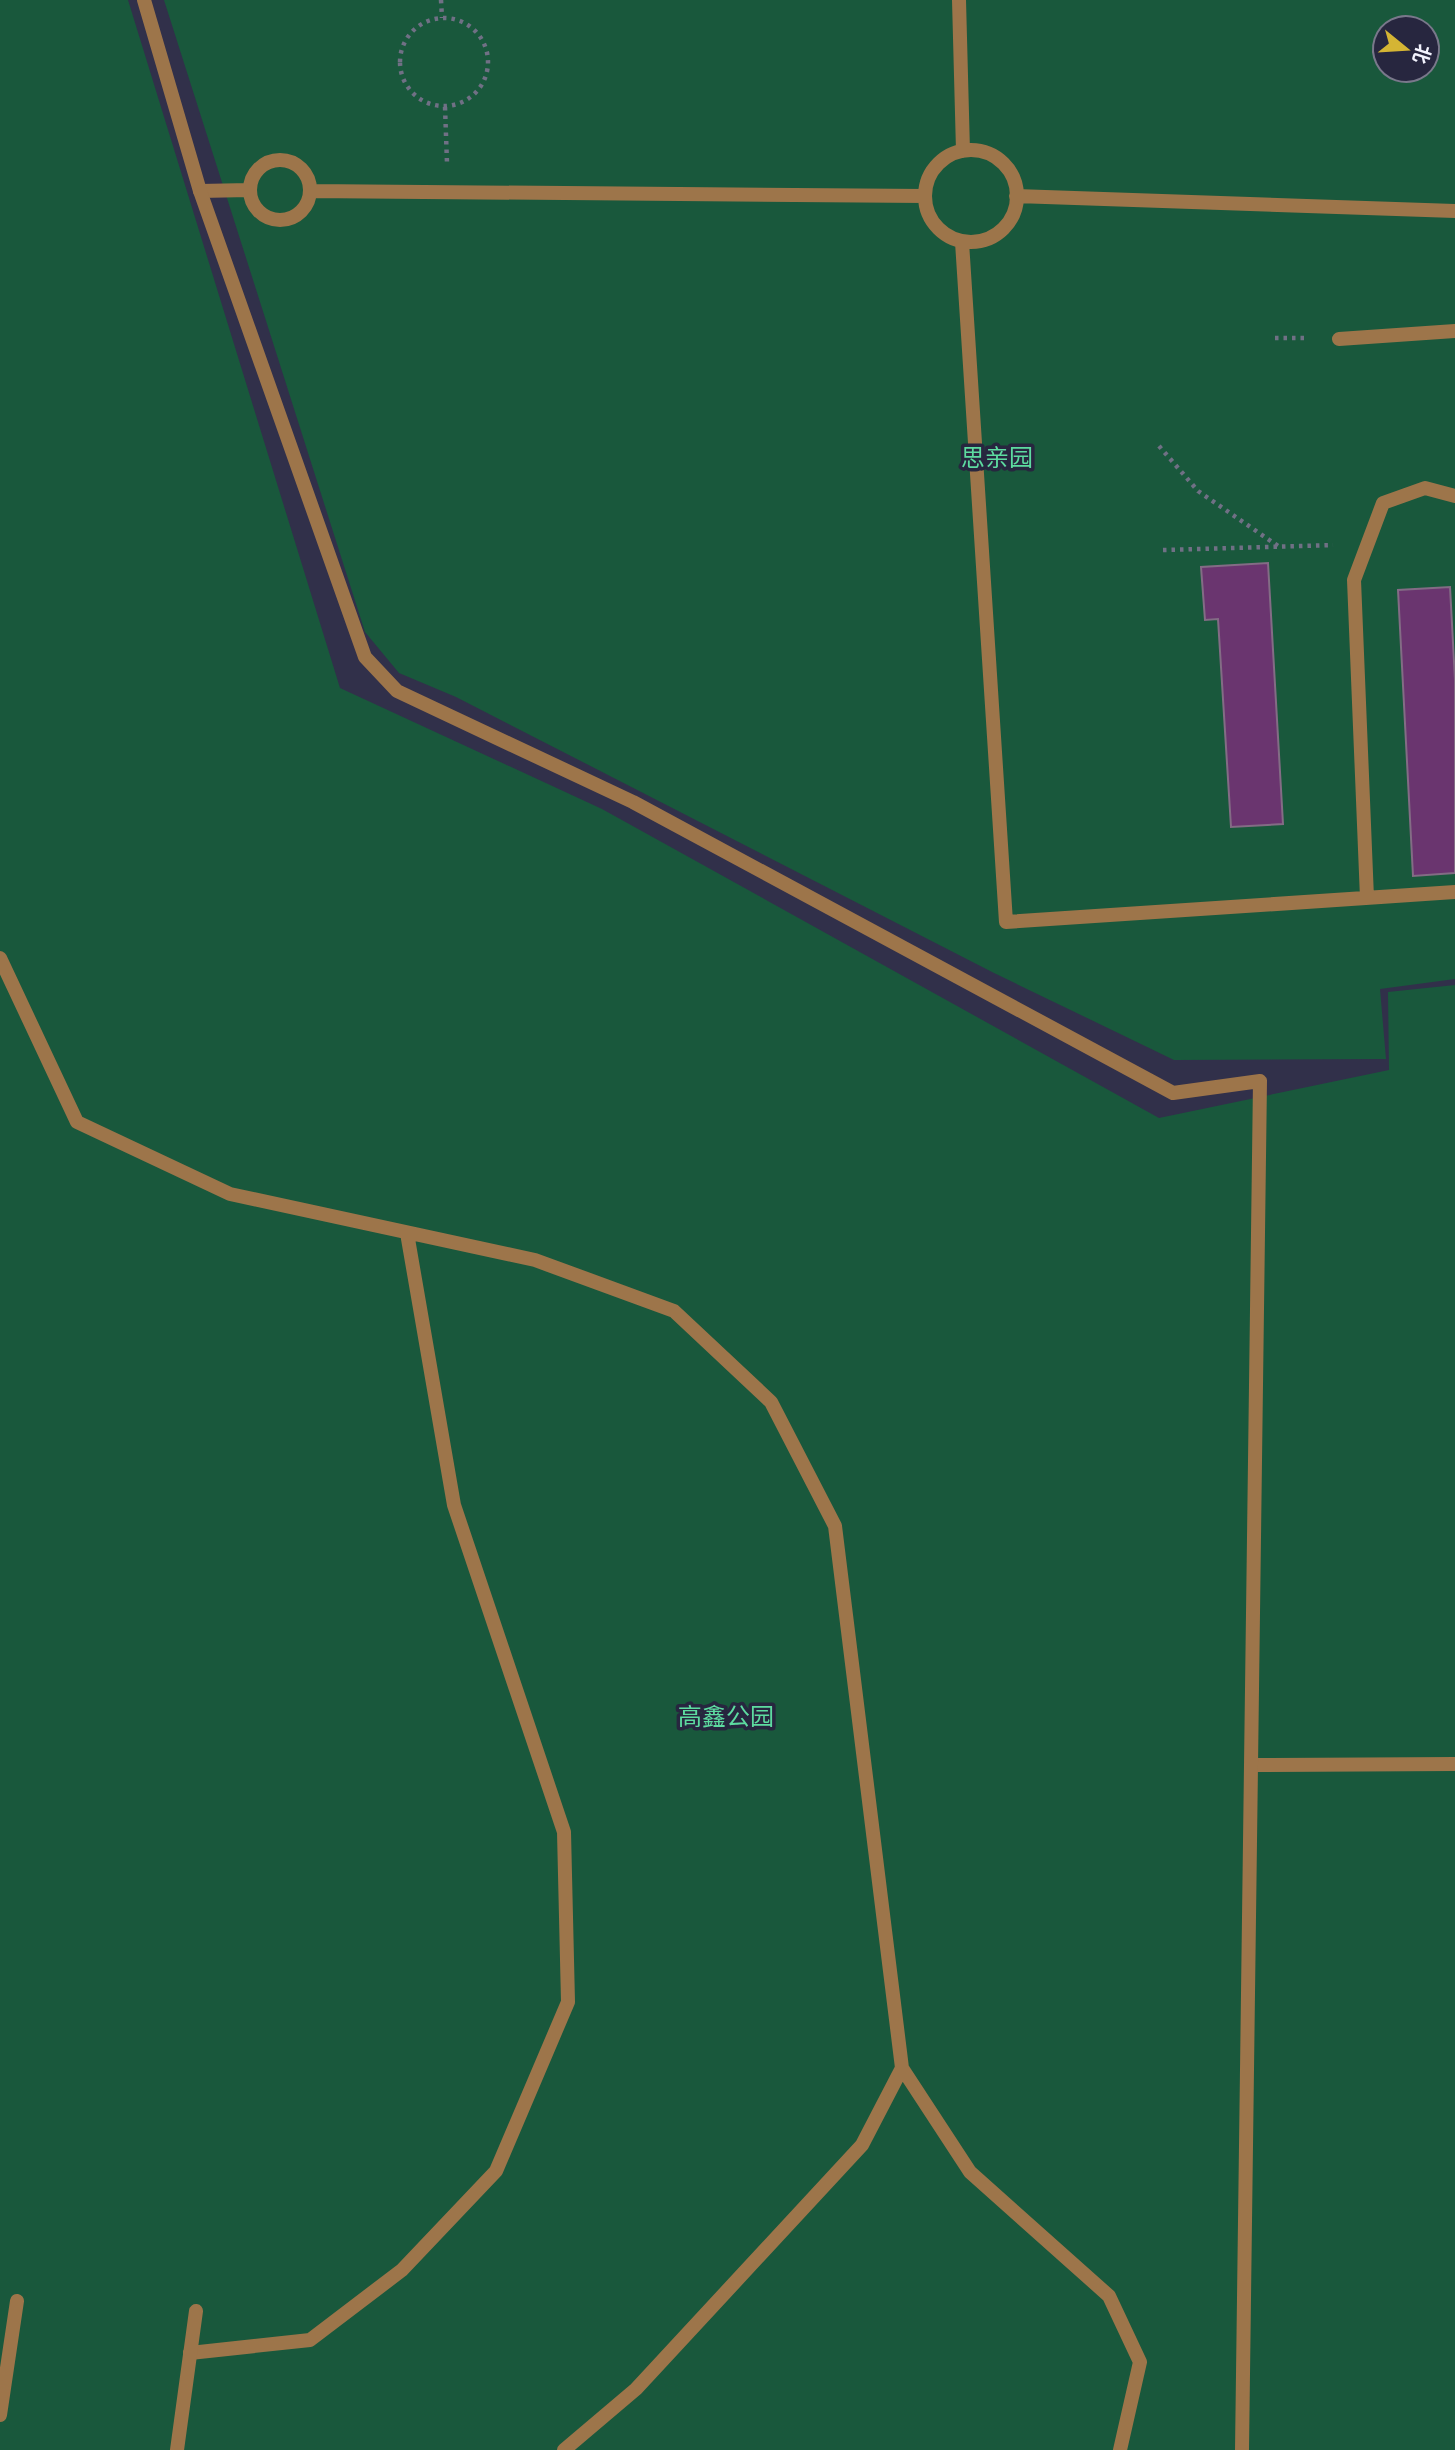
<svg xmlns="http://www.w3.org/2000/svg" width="1455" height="2450" viewBox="0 0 1455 2450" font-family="Quicksand,'Noto Sans SC',sans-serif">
<rect width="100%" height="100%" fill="#31304a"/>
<path fill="#19583c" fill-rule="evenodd" d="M0,0H128L340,688L602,809L1159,1118L1389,1070L1388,992L1455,985V2450H0Z
M164,0H1455V979L1380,989L1386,1059L1174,1060L994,973L456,697L399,673L365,632ZM1385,28H1427V70H1385Z"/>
<path fill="#6a356f" stroke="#836c85" stroke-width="2" d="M1268,563L1283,824L1231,827L1218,619L1205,620L1201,567Z
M1450,587L1455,680V873L1413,876L1398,590Z"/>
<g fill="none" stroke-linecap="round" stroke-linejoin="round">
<path stroke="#707085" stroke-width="4.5" stroke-dasharray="3.5 5" stroke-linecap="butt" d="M441,0L442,18
M400 62a44 44 0 1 1 88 0a44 44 0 1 1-88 0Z
M445,107L447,163
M1275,338H1309
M1159,446L1198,491L1278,546
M1163,550L1333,545"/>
<path stroke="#9d754a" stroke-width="14" d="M959,0L963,151
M925 196a46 46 0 1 1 92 0a46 46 0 1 1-92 0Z
M250 190a30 30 0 1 1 60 0a30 30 0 1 1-60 0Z
M200,191L249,190
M310,191L925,196
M1016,196L1455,211
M962,242L1006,922L1455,892
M1339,339L1455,331
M1367,898L1354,580L1383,503L1425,488L1455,496
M0,958L77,1122L230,1194L535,1260L674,1311L771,1402L835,1526L902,2068L970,2172L1109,2296L1140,2362L1120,2450
M1252,1765L1455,1764
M190,2353L310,2340L402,2270L496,2171L568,2002L564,1832L454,1505L407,1233
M564,2450L636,2389L862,2145L902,2068"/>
<path stroke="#9d754a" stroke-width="14" d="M144,0L200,191L365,657L397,691L633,802L1173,1093L1260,1081L1242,2450
M0,2415L17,2301
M177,2450L196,2311"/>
</g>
<g text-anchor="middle" stroke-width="7" stroke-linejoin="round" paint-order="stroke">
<g font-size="24" fill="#5ddba0" stroke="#27263f">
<text x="997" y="466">思亲园</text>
<text x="726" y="1725">高鑫公园</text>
</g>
</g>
<g transform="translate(1406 49) rotate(108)"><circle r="33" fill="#27263f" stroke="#79788b" stroke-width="2"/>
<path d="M0-5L12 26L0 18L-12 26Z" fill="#d5b534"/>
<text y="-10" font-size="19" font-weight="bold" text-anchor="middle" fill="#f3f3fe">北</text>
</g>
</svg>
